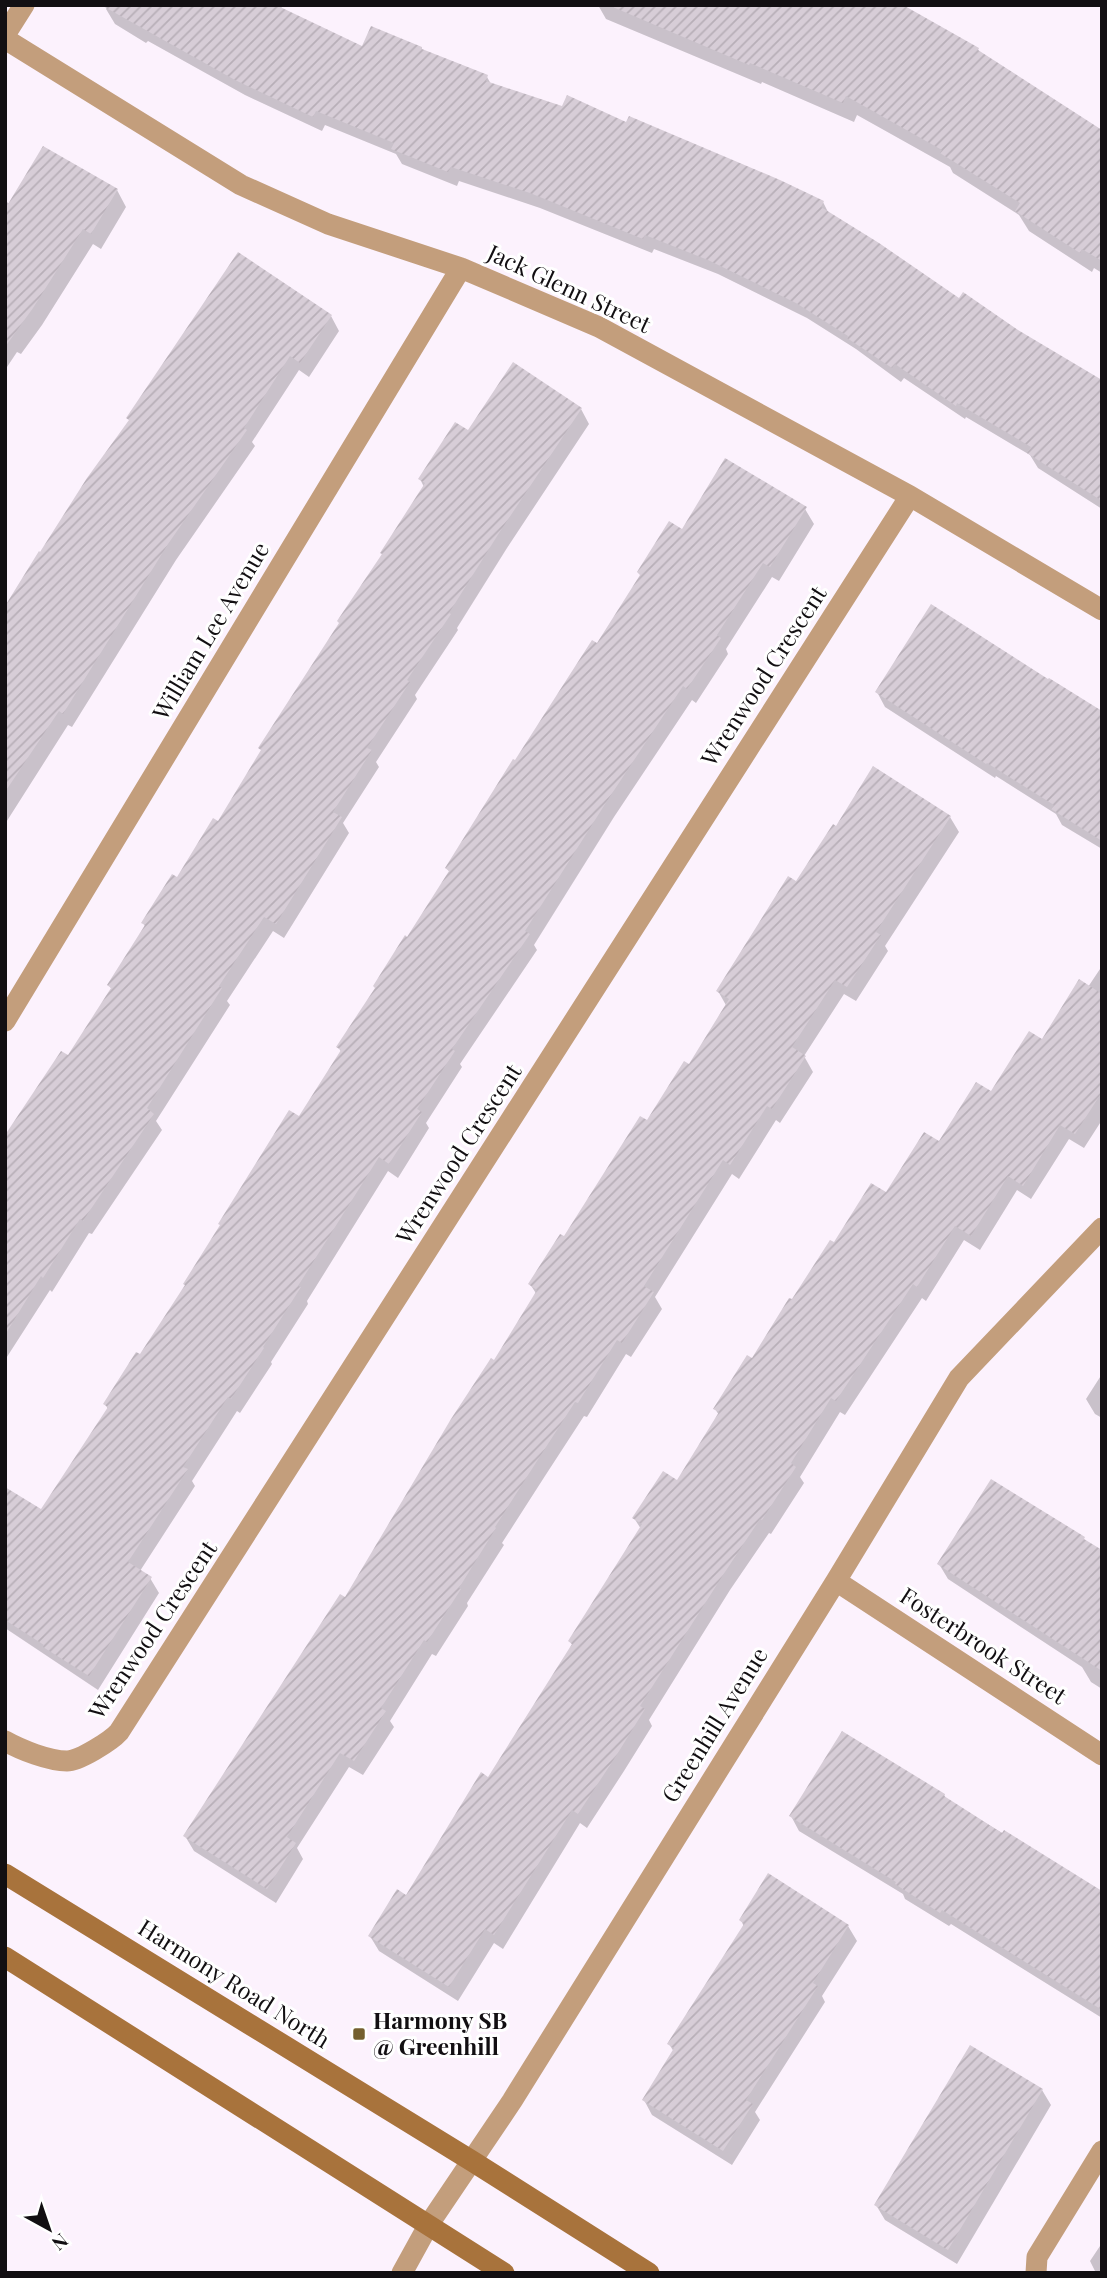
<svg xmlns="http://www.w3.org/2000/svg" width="1107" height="2278" viewBox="0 0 1107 2278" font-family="'Playfair Display',serif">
<defs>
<pattern id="building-hatch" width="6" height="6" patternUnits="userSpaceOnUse" patternTransform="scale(1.75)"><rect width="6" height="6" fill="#d7cdd7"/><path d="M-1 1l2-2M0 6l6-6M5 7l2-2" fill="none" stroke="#b8afb8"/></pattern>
</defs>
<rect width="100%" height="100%" fill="#fcf2fd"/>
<path fill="#0003" d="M108,5H280L283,10L363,48L487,77L491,84L563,108L627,124L823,202L829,214L959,300L1017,331L1100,382L1102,379V509L1038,468L1030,455L966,417L965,419L904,378L901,382L856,349L807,318L718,274L654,249L652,253L540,208L459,181L457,186L402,164L396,154L325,125L322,131L245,95L148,41L146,43L115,24L106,9Z
M598,5H895L978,50L980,53L1102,132V273L1094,268L1092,272L1029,231L1019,215L953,173L950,167L857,115L854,122L762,82L761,84L606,19Z
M117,190L126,207L101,249L93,244L42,325L21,354L17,352L5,370V201L10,204Z
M331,316L339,331L309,377L299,370L252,442L255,446L176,560L72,727L68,725L5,824V616L41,554L130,422L128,418Z
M581,409L589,424L507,548L457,628L458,630L415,695L417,699L376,762L379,767L343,823L349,833L284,938L273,931L227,1001L230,1005L156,1121L162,1130L92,1234L89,1233L52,1292L50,1290L5,1360V1138L68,1057L112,990L109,985L146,928L143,923L178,880L218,823L424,487L420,479L468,432Z
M805,509L814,524L779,581L772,577L726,649L728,654L696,703L692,700L614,817L534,945L537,950L460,1064L462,1067L426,1123L429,1128L398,1178L388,1171L307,1301L308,1304L271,1362L272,1364L240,1413L237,1411L192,1481L195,1486L140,1571L150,1578L159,1593L98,1690L5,1628V1489L42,1512L108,1409L105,1404L140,1357L342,1053L338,1047L450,873L447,868L597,645L683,532Z
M877,692L1102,714V849L1062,825L1056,814L996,776L995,778L885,707Z
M950,817L959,832L885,946L888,951L856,1001L844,994L804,1056L813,1072L780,1123L776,1120L739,1179L732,1174L655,1297L662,1309L631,1357L626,1354L587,1417L584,1416L545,1476L502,1543L504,1545L467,1603L468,1606L436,1656L432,1654L390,1721L394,1727L363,1775L349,1767L297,1848L303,1859L276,1903L194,1851L185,1836L345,1599L495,1362L537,1295L530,1284L689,1067L727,1007L718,991L797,884Z
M1102,966V1120L1084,1148L1069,1139L1031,1199L1017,1190L980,1250L964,1240L926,1301L922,1298L845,1415L840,1412L800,1477L804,1483L771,1534L769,1533L730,1590L649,1720L652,1726L624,1771L587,1828L580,1823L503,1949L494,1943L458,2001L379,1951L370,1936L406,1897L489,1779L573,1646L570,1641L641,1529L634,1518L677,1482L719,1415L715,1409L752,1361L792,1301L835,1245L1043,1041L1088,987Z
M1102,1374V1418L1095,1414L1086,1399Z
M1102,1552V1689L1091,1682L1082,1667L948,1579L939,1564Z
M944,1795L947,1800L1102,1893V2018L951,1924L949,1926L905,1899L903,1894L799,1831L791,1816Z
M741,1920L848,1926L857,1941L822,1996L825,2002L755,2112L760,2120L732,2165L652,2115L644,2100L674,2052L669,2044L744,1927Z
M1042,2090L1051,2105L957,2264L885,2220L876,2205Z
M1102,2243V2273H1096L1090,2261Z"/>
<path fill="url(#building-hatch)" d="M101,5H276L362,46L371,26L422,47V49L488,75L486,81L562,106L567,95L626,122L629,116L780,180L824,201L821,207L879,243L959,298L963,292L1018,330L1102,380V501L1027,453L1031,447L957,403L956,406L895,364L892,368L847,338L848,336L796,303L708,260L645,235L643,239L530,193L451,167L448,172L391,149L394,143L316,111L313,117L235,80Z
M608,5H903L979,48L978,50L1102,130V261L1082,249L1080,253L1015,211L1020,203L940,153L942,150L846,96L843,103L750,63L749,65Z
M43,146L118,189L91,234L83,229L33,308L5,347V209Z
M238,252L332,315L300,363L290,356L244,428L247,430L168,544L63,714L59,711L5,792V606L39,551L40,552L87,478L129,420L126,418Z
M513,362L582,408L499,533L449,613L451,614L407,680L410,682L367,748L372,750L333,812L342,817L313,864L276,924L264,917L219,986L222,988L147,1108L154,1114L83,1221L80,1219L43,1278L41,1276L5,1335V1135L61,1051L68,1055L111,988L107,985L145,925L141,923L172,874L177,877L213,818L218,821L261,750L258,748L339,623L337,621L382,554L380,553L425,483L418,479L455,422L468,430Z
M725,458L807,507L770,567L763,563L717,635L721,638L687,689L683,686L607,801L525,931L530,934L452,1049L455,1051L417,1109L422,1112L389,1164L379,1157L298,1286L301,1287L263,1347L264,1348L231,1399L228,1397L183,1467L188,1469L128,1562L152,1577L89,1676L43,1647L44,1645L5,1620V1487L41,1509L108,1407L103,1404L136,1352L140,1354L185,1285L183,1284L220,1225L218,1224L289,1110L299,1116L341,1050L336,1047L375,988L373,986L405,935L407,937L449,871L445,868L513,759L515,760L592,640L597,643L640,575L637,572L669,521L682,529Z
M931,604L1048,679L1049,678L1102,711V841L1051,809L1054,805L987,763L986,764L875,692Z
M873,766L951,816L876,932L881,935L847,987L835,980L792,1047L806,1056L772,1109L767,1106L730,1165L723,1160L644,1286L654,1292L622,1343L617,1340L578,1403L575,1402L537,1461L495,1527L496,1528L459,1588L461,1589L427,1642L424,1640L381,1708L386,1711L354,1761L340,1753L287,1837L296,1843L267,1889L183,1836L340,1594L345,1597L451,1419L491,1358L494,1360L537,1290L528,1284L560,1234L564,1236L640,1116L647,1120L684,1061L689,1064L729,999L716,991L755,929L788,876L796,881L833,824L836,826Z
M1079,979L1102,994V1092L1075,1134L1060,1125L1023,1186L1008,1176L971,1236L955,1226L917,1287L913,1284L836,1401L831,1398L791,1463L796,1467L762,1520L760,1519L723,1575L640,1706L645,1709L616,1756L578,1814L572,1810L494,1935L485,1929L449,1987L368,1936L397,1889L406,1895L481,1772L488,1777L572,1644L568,1641L642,1524L632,1518L663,1471L677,1480L719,1412L713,1409L747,1355L752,1358L789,1298L792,1299L830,1240L834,1242L871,1183L886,1192L924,1132L939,1141L976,1082L991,1091L1029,1031L1042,1039Z
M991,1479L1085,1537L1084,1539L1102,1550V1671L937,1564Z
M842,1731L945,1794L944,1796L1002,1833L1004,1830L1102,1891V2010L942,1910L940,1913L895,1884L896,1882L789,1816Z
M768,1873L849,1925L813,1983L818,1986L746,2100L753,2104L723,2151L642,2100L674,2048L667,2044L744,1924L739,1920Z
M970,2045L1043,2089L948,2250L874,2205Z"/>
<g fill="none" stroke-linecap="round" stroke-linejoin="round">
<path stroke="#c39e7c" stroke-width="21" d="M5,35L24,5
M5,39L241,185L328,224L461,268L599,327L910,496L1102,610
M5,1021L461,268
M836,1581L1102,1755
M5,1741C21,1750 49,1761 67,1761C79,1761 111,1741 119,1732L910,496
M402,2273L429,2224L512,2101L836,1581L959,1378L1102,1228
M1036,2273L1037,2257L1102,2151"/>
<path stroke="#a8733c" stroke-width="21" d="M5,1874L472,2161L649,2273
M5,1957L504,2273"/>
</g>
<rect fill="#745f2e" stroke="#fff" stroke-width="2.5" x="352" y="2027" width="14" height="14" rx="3.5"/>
<g text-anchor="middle" stroke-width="6" stroke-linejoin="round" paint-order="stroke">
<g font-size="23" fill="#120f12" stroke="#fff">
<text transform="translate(569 289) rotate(25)" y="8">Jack Glenn Street</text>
<text transform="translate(211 631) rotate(-59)" y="8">William Lee Avenue</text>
<text transform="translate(764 676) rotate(-57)" y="8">Wrenwood Crescent</text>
<text transform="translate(459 1154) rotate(-57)" y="8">Wrenwood Crescent</text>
<text transform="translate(153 1630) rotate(-56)" y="8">Wrenwood Crescent</text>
<text transform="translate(983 1646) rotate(33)" y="8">Fosterbrook Street</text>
<text transform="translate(715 1725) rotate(-58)" y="8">Greenhill Avenue</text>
<text transform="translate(234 1984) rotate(32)" y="8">Harmony Road North</text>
</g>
<g font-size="23" font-weight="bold" fill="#120f12" stroke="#fff" text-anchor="start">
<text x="373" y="2029">Harmony SB<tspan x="373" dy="26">@ Greenhill</tspan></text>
</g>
</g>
<rect width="1107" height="2278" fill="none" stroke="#120f12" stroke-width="14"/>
<g transform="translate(49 2229) rotate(140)" stroke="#ffffff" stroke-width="5" paint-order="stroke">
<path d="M0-5L12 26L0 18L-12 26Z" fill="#120f12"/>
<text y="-10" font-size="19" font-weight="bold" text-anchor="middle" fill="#120f12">N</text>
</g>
</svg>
